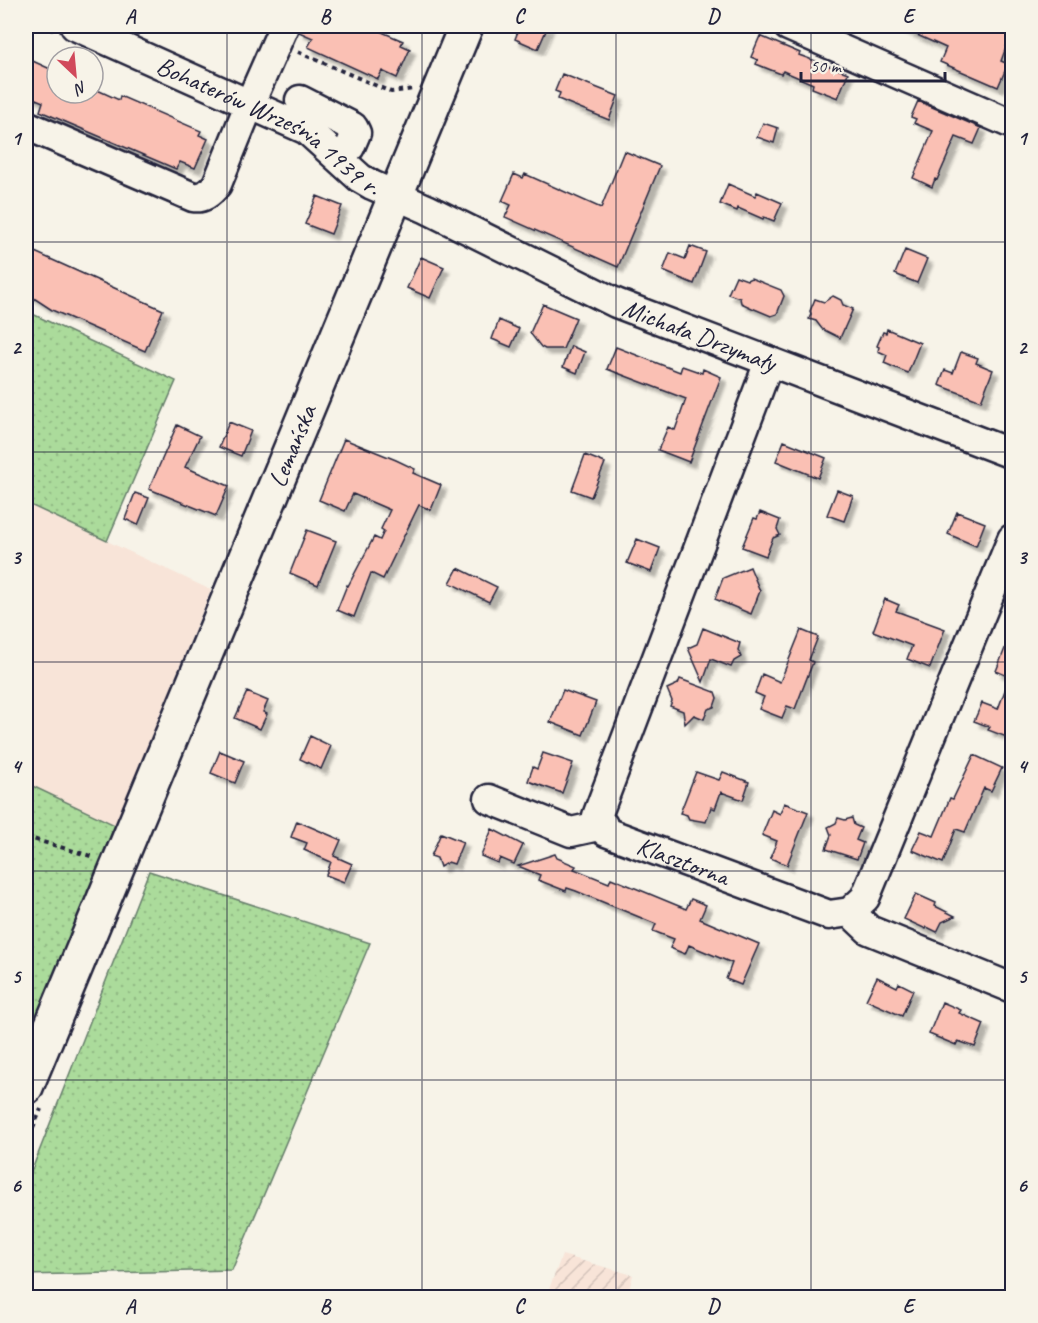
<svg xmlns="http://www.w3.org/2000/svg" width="1038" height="1323" viewBox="0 0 1038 1323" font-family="Caveat,sans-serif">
<defs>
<pattern id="industrial-furrows" width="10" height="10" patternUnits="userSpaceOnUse" patternTransform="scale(1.5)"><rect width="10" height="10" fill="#f8e4d8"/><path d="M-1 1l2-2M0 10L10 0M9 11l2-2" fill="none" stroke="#d4c3ba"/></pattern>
<pattern id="grass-dots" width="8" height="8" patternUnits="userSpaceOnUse" patternTransform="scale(1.5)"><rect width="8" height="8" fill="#abdb9b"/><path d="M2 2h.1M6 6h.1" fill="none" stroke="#93bc86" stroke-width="1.8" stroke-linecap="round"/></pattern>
<filter id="shadow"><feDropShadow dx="5.5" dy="5.5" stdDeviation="1.5" flood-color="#0004"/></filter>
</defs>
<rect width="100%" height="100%" fill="#f7f3e8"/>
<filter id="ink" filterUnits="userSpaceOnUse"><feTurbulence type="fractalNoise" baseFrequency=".0167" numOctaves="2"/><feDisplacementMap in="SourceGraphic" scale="12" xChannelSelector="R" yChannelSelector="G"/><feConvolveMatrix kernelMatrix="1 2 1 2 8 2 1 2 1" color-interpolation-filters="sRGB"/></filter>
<g filter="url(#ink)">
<path fill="#f8e4d8" d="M26,503L211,590L115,825L26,783Z"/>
<path fill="url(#industrial-furrows)" d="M562,1255L633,1275L627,1297H546Z"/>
<path fill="url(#grass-dots)" stroke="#667e6b" stroke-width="1.5" d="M26,311L176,381L107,541L26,503Z
M26,783L115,825L95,872L89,905L26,1054Z
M149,871L370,943L232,1270L26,1275V1185Z"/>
<path fill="#fac0b4" stroke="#22223b" stroke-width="1.5" filter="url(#shadow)" d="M300,26H368L403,41L401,45L410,49L397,78L382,71L378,79L308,47L313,38L299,32Z
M520,26H548L538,49L515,39Z
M897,26H1012V31L1001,61L1008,64L998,87L940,62L946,48Z
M760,36L800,53L799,55L848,73L838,98L812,88L813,84L783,71L781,74L756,64L758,60L751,57Z
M26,58L57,72V93H93V88L119,100L120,96L201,131L199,135L208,139L195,168L180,162L176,169L40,111L43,102L26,95Z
M562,74L618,96L609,120L558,99L560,93L555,91Z
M918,101L981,128L974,144L956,137L937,180L935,179L932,187L913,178L933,131L914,123L916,119L911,117Z
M763,123L778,128L774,143L757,137Z
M624,151L660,166L618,267L505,217L511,205L502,201L514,174L523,178L525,174L601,208Z
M728,184L755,196L757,192L782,203L774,221L764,217L763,219L738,208L737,211L720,204Z
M317,196L342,206L331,234L305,224Z
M690,246L706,252L694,284L663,271L670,253L685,259Z
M26,248L163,310L145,351L52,310L26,293Z
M905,250L927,259L917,283L895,274Z
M421,257L444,267L430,298L407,288Z
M736,276L747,280L751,278L781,290L784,296L777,314L771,316L752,308L741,303L740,298L728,294Z
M833,296L841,300L843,305L853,309L840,338L822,329L816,321L809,319L811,314L810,311L815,299L824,302Z
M543,304L576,318L563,349H545L541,347L530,333Z
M499,320L519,329L511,347L492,339Z
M887,329L920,343L908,373L884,363L887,355L878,351L879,347L877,346L883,332L886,333Z
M571,346L585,352L577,373L563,367Z
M616,347L680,372L682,366L702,373L703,369L721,377L689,462L658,450L668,427L675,430L686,399L607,369Z
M961,352L978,358L976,363L993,370L981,401L939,385L945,370L953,373Z
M229,422L251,431L241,456L219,447Z
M177,425L200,436L185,467L229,486L216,516L149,489Z
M344,439L396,460L415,469L413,473L441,485L431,510L419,505L383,579L371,573L354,617L337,610L347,585L348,586L374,537L380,540L384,531L381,529L390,510L353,494L345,511L319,500Z
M784,441L826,458L818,478L776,461Z
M585,455L605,463L591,497L572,490Z
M837,490L853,496L844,521L827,515Z
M135,493L149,498L138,525L125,519Z
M760,512L780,520L777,529L780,535L773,538L766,556L742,547L754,518L757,519Z
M957,512L985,523L976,546L948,534Z
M307,530L336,541L318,585L290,573Z
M637,539L660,548L651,572L627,563Z
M750,567L760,591L751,614L715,599L723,578Z
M458,568L497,587L489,602L450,583Z
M885,599L899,605L896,611L945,629L930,668L907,659L912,646L873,631Z
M703,628L740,643L738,650L741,657L734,661L731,667L711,659L703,682L688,648L697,644Z
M801,630L818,637L809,660L813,662L795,709L787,706L782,718L759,709L764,697L755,693L762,674L780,682Z
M1012,631V739L988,730L990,727L974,721L982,703L998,709L1010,677L996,671Z
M680,679L715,692L717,698L714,707L708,709L704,719L694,715L685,724L683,711L670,706L672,701L667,689L678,684Z
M563,690L596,702L583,735L550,722Z
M247,692L268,701L263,712L267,714L260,729L235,718Z
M310,736L331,746L321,769L300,759Z
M220,751L244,761L235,783L211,773Z
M543,753L573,763L562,793L528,781L533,767L537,769Z
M974,755L1002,768L991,791L984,788L965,832L956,829L943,863L912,850L921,831L934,836L950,798L953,799Z
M696,772L719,780L723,772L749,782L743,800L721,792L715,809L711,807L706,822L689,819L687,815L680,813Z
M784,803L808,812L787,865L770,858L777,841L762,835L772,810L780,814Z
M838,818L845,820L852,818L854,825L861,828L856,840L863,843L857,859L826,849L831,835L828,827L836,823Z
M297,821L341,840L334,856L352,864L344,882L326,875L331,862L304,850L307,843L291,837Z
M492,829L523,845L514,864L500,858L498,863L481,856Z
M441,833L463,842L454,864L448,862L440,867L437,858L431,856Z
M555,854L557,858L576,866L574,869L609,883L611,878L686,909L691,899L706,905L700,919L759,944L741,985L726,979L732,963L689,945L685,954L670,948L674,939L653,931L656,924L576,891L567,888L566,891L538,880L540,875L518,866Z
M916,894L936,903L935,906L955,916L942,922L937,932L927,927L926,929L904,919Z
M877,977L897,987L899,983L913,990L902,1016L866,1000Z
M942,1002L961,1010L959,1013L984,1024L975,1047L958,1041L956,1045L929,1034Z"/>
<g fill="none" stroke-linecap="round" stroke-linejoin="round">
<defs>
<g id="minor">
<path id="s1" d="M75,26L307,130L360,178L372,185L427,209L616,303L1012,454"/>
<path d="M788,26L1012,124"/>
<path d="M300,100L353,127L356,133L350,147L339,157"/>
<path d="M26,125L193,197C204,199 211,192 217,184L250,103L284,26"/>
<path id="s2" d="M769,362L597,816L606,832L829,915L850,912L865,898L1012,539"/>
<path d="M489,799L571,832L603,825"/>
<path d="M850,912L869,930L1012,988"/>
</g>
<g id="major">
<path id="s3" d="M26,1087L466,26"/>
</g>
</defs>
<use href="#minor" stroke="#22223b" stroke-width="33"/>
<use href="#major" stroke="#22223b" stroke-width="38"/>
<path stroke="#22223b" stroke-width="4" stroke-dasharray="4.5 4.5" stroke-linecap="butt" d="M26,26H28
M40,26L54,30
M298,52L391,92L414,89
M26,837L94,857
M26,1145L41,1109"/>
<use href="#minor" stroke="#f7f3e8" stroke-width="28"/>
<use href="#major" stroke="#f7f3e8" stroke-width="33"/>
</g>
</g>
<path fill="none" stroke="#22223b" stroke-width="1.5" stroke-opacity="0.55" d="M227,26V1298M422,26V1298M616,26V1298M811,26V1298M26,242H1012M26,452H1012M26,662H1012M26,871H1012M26,1080H1012"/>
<g text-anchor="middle" stroke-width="6" stroke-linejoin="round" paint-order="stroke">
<g font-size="26" fill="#22223b" stroke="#f7f3e8">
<text dy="9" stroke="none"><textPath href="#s1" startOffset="219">Bohaterów Września 1939 r.</textPath></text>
<text dy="9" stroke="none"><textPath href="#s1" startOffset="700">Michała Drzymały</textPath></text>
<text dy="9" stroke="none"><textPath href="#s3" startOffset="694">Lemańska</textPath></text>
<text dy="9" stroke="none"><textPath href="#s2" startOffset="586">Klasztorna</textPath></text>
</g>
</g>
<rect width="1038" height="1323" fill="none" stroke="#f7f3e8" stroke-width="66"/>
<g transform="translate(75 75) rotate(154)"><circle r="28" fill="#f7f3e8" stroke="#a29fa3" stroke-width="1.5"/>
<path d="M0-4.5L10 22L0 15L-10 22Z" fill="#d1495b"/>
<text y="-9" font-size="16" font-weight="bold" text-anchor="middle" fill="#22223b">N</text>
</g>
<path d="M801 72v9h144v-9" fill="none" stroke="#22223b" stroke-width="3"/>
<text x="810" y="72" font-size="18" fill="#22223b" stroke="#f7f3e8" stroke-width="4.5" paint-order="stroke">50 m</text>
<rect x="33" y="33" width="972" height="1257" fill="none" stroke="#22223b" stroke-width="2"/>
<g font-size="20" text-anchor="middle" font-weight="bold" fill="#22223b">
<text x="130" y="23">A</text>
<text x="325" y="23">B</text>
<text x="519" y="23">C</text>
<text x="713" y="23">D</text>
<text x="908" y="23">E</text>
<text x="16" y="145">1</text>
<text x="1022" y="145">1</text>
<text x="16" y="354">2</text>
<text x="1022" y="354">2</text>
<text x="16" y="564">3</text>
<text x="1022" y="564">3</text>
<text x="16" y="773">4</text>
<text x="1022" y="773">4</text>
<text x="16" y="983">5</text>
<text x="1022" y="983">5</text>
<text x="16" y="1192">6</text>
<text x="1022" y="1192">6</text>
<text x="130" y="1313">A</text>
<text x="325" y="1313">B</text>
<text x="519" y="1313">C</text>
<text x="713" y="1313">D</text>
<text x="908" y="1313">E</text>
</g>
</svg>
